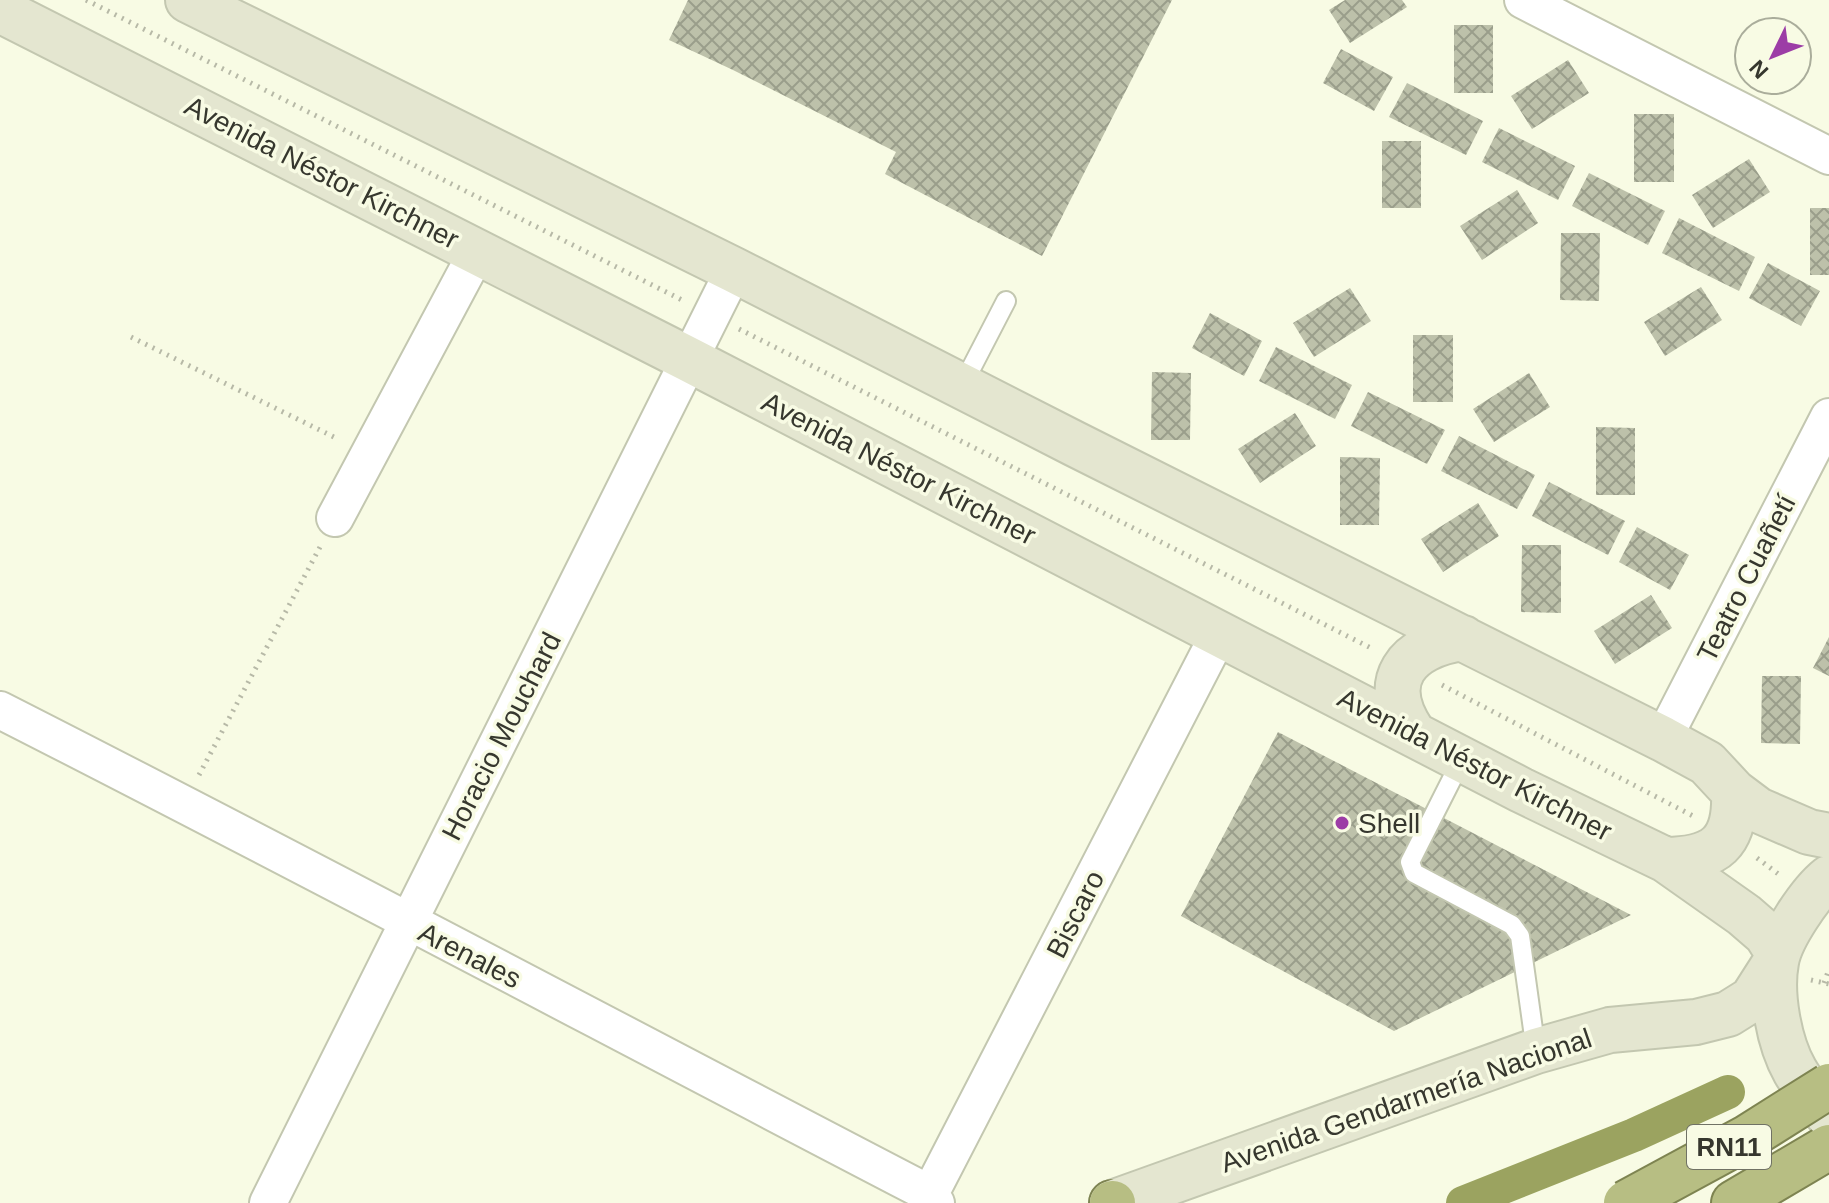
<svg xmlns="http://www.w3.org/2000/svg" width="1829" height="1203" viewBox="0 0 1829 1203" font-family="Helvetica,sans-serif">
<defs>
<pattern id="building-cross-hatch" width="8" height="8" patternUnits="userSpaceOnUse" patternTransform="scale(2)"><rect width="8" height="8" fill="#bdc1aa"/><path d="M0 0l8 8M0 8l8-8" fill="none" stroke="#9a9e8b"/></pattern>
</defs>
<rect width="100%" height="100%" fill="#f8fbe4"/>
<g fill="none" stroke-linecap="round" stroke-linejoin="round">
<path stroke="#9ba360" stroke-width="34" d="M1463,1203L1634,1135L1728,1092"/>
</g>
<path fill="url(#building-cross-hatch)" d="M688,0H1172L1042,256L885,174L896,152L733,70L669,40Z
M1345,0H1402L1407,7L1350,43L1329,10Z
M1454,25H1493V93H1454Z
M1341,49L1393,77L1374,111L1323,83Z
M1568,60L1589,93L1532,129L1511,96Z
M1407,83L1483,121L1466,155L1389,117Z
M1634,114H1674V182H1634Z
M1499,128L1575,166L1558,200L1482,162Z
M1382,141H1421V208H1382Z
M1749,159L1770,192L1713,228L1692,195Z
M1589,173L1665,211L1648,245L1572,206Z
M1517,190L1538,223L1482,260L1460,226Z
M1810,208H1829V275H1810Z
M1679,218L1755,257L1739,291L1662,253Z
M1561,233H1600L1599,301L1560,300Z
M1768,263L1820,291L1801,326L1749,298Z
M1701,287L1722,320L1665,356L1644,322Z
M1350,288L1371,321L1314,357L1293,323Z
M1210,313L1262,341L1244,376L1192,348Z
M1413,335H1453V402H1413Z
M1276,347L1352,385L1335,419L1259,381Z
M1152,372L1191,373L1190,440H1151Z
M1529,373L1550,407L1494,442L1473,409Z
M1368,392L1445,430L1427,464L1351,426Z
M1295,413L1316,446L1260,483L1238,449Z
M1596,427L1635,428V495H1596Z
M1459,436L1535,475L1517,509L1441,471Z
M1340,457L1380,458L1379,525H1340Z
M1549,482L1625,521L1608,555L1532,516Z
M1478,503L1499,536L1443,572L1421,539Z
M1637,527L1689,555L1670,590L1619,562Z
M1522,545H1561V613L1521,612Z
M1651,595L1672,628L1615,664L1594,631Z
M1829,637V676L1813,668Z
M1762,676H1801L1800,744L1761,743Z
M1278,732L1631,915L1394,1031L1181,916Z"/>
<g fill="none" stroke-linecap="round" stroke-linejoin="round">
<defs>
<path id="service" d="M962,386L1006,301
M1462,759L1410,862L1414,873L1512,925L1520,936L1536,1051"/>
<path id="minor" d="M1523,0L1829,156
M335,518L477,252
M0,710C311,868 620,1033 930,1194L936,1203
M1663,739L1829,417
M930,1194L1219,634
M268,1203L734,270"/>
<path id="secondary" d="M188,0L734,270L1075,444L1663,739L1707,763L1734,792L1758,810L1809,832L1829,836
M0,10L688,359L1521,790L1666,860L1744,915L1766,934L1778,953
M1413,733C1378,681 1406,646 1463,638
M1666,860C1716,859 1736,843 1734,792
M1829,878C1810,893 1780,938 1776,962C1770,994 1779,1043 1795,1071C1804,1087 1818,1102 1829,1116
M1112,1203L1536,1051L1610,1030L1696,1022L1728,1014L1752,999L1775,963"/>
<path id="trunk" d="M1112,1203H1113
M1734,1203L1829,1147"/>
</defs>
<use href="#service" stroke="#c3c7b0" stroke-width="22"/>
<use href="#minor" stroke="#c3c7b0" stroke-width="40"/>
<use href="#secondary" stroke="#c3c7b0" stroke-width="48"/>
<use href="#trunk" stroke="#7e8451" stroke-width="48"/>
<path stroke="#b7b9a7" stroke-width="5" stroke-dasharray="2 6" stroke-linecap="butt" d="M86,0L684,301
M739,329L1373,649
M131,337L338,439
M1442,685L1695,817
M199,775L320,547
M1757,858L1781,876
M1811,980L1829,984
M1824,983L1829,969"/>
<use href="#service" stroke="#fff" stroke-width="18"/>
<use href="#minor" stroke="#fff" stroke-width="36"/>
<use href="#secondary" stroke="#e4e6d0" stroke-width="44"/>
<use href="#trunk" stroke="#b7be83" stroke-width="44"/>
<defs>
<path id="trunk-bridge" d="M1626,1203L1748,1137L1829,1086"/>
</defs>
<use href="#trunk-bridge" stroke="#7e8451" stroke-width="48" stroke-linecap="butt"/>
<use href="#trunk-bridge" stroke="#b7be83" stroke-width="44"/>
</g>
<circle fill="#9c3da6" stroke="#f8fbe4" stroke-width="3" cx="1342" cy="823" r="8"/>
<g text-anchor="middle" stroke-width="7" stroke-linejoin="round" paint-order="stroke">
<rect fill="#f8fbe4" stroke="#707265" stroke-width="2" x="1687" y="1125" width="84" height="44" rx="6"/>
<g font-size="26" font-weight="bold" fill="#36372e">
<text x="1729" y="1156">RN11</text>
</g>
<g font-size="28" fill="#36372e" stroke="#f8fbe4">
<text transform="translate(322 172) rotate(27)" y="10">Avenida Néstor Kirchner</text>
<text transform="translate(899 468) rotate(27)" y="10">Avenida Néstor Kirchner</text>
<text transform="translate(1746 578) rotate(-63)" y="10">Teatro Cuañetí</text>
<text transform="translate(501 736) rotate(-63)" y="10">Horacio Mouchard</text>
<text transform="translate(1475 764) rotate(27)" y="10">Avenida Néstor Kirchner</text>
<text transform="translate(1075 914) rotate(-63)" y="10">Biscaro</text>
<text transform="translate(470 955) rotate(27)" y="10">Arenales</text>
<text transform="translate(1406 1100) rotate(-19)" y="10">Avenida Gendarmería Nacional</text>
</g>
<g font-size="28" fill="#36372e" stroke="#f8fbe4" text-anchor="start">
<text x="1358" y="833">Shell</text>
</g>
</g>
<g transform="translate(1773 56) rotate(227)"><circle r="38" fill="#f8fbe4" stroke="#aaad9b" stroke-width="2"/>
<path d="M0-6L14 30L0 20L-14 30Z" fill="#9c3da6"/>
<text y="-12" font-size="22" font-weight="bold" text-anchor="middle" fill="#36372e">N</text>
</g>
</svg>
